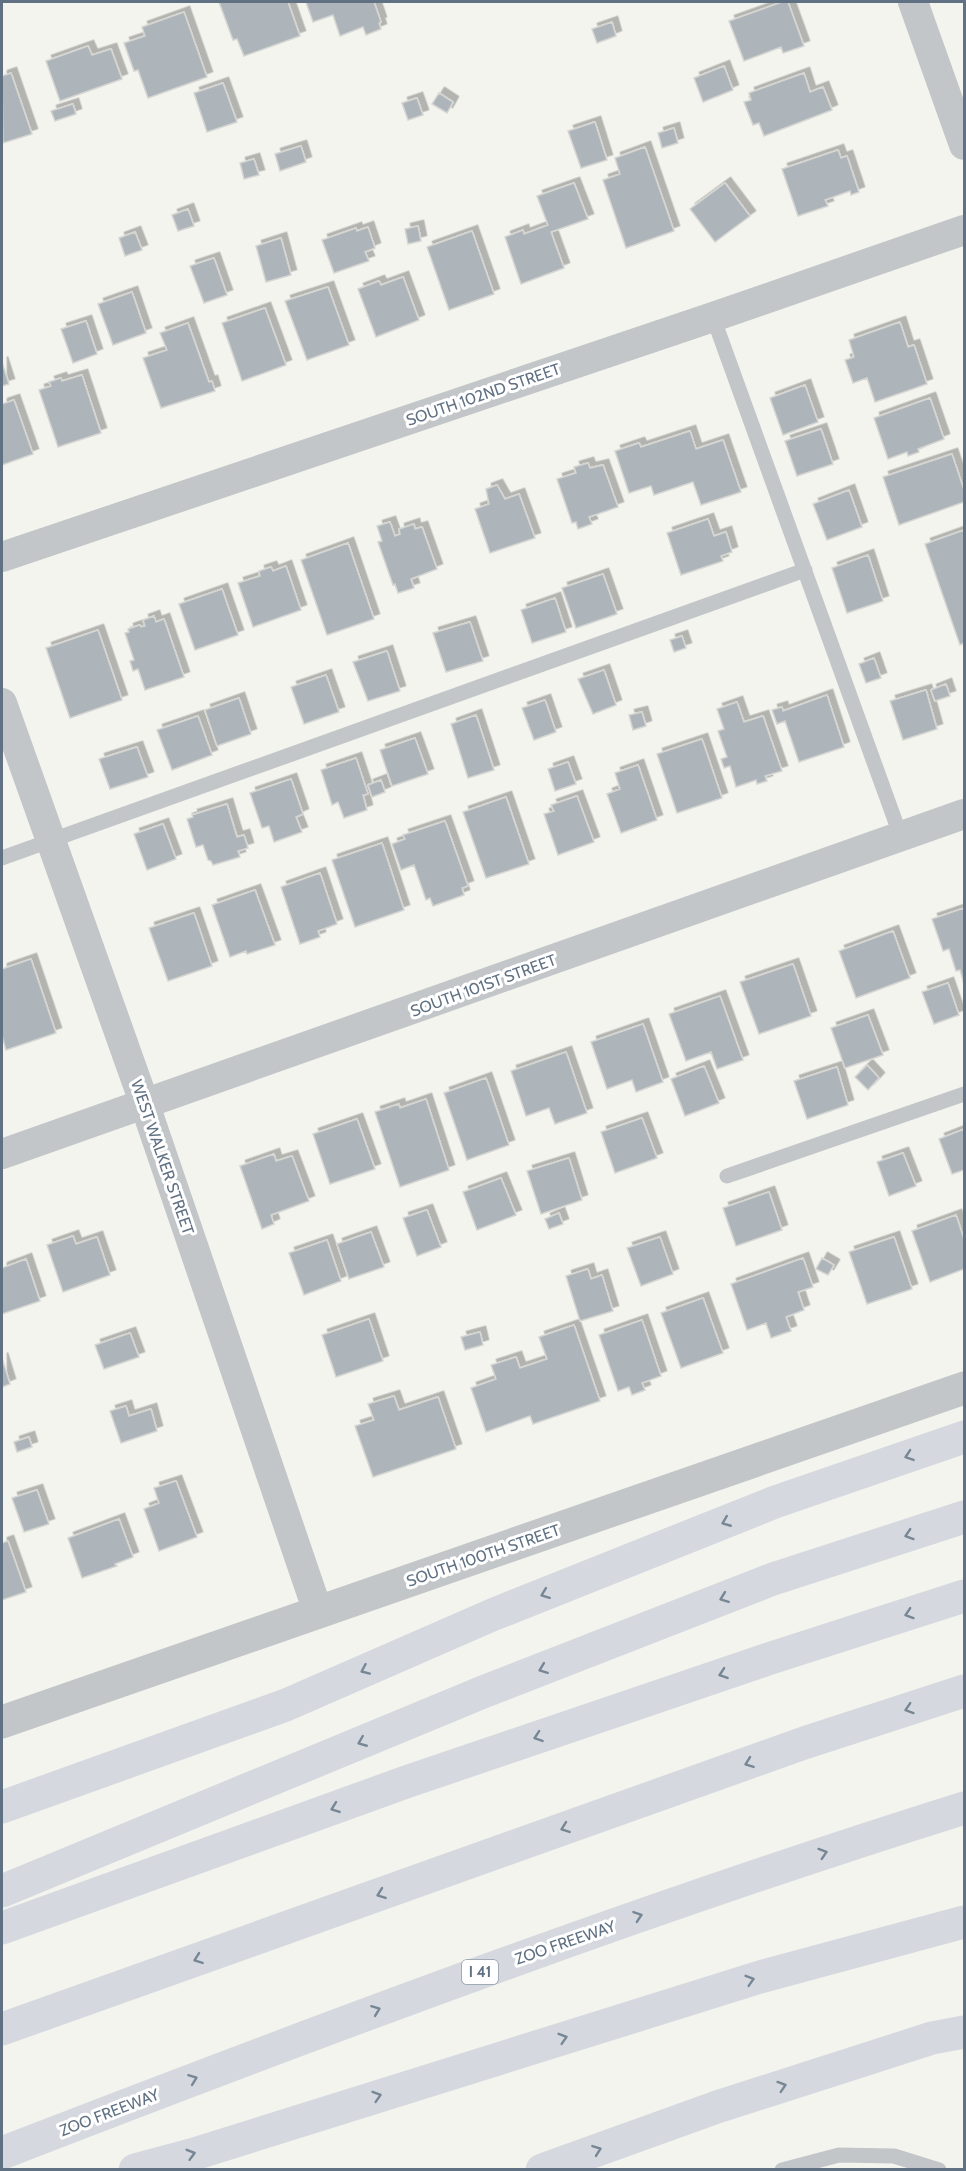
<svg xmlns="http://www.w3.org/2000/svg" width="966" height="2171" viewBox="0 0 966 2171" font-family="Cabin,sans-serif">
<defs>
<filter id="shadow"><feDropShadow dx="5.5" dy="-5.5" stdDeviation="0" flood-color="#0004"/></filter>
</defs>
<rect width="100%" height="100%" fill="#f4f4ef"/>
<path fill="#adb4ba" stroke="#d5d5d2" stroke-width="1.5" filter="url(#shadow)" d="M219,2H288L300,36L244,56L237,39L233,40Z
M306,2H374L381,22L379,23L381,29L366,35L363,27L340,36L333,15L313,22Z
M782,2H788L804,46L783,53L781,47L744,61L729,21Z
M184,12L207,77L148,98L138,70L134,71L124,43L145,36L142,27Z
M612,22L616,36L597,43L592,29Z
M88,46L92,55L111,49L122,79L60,101L46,61Z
M724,66L733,90L703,102L694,78Z
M11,73L32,134L3,143L2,76Z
M804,73L810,92L823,87L832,110L764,136L759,123L753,125L744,102L751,100L749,93Z
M223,83L237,122L207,132L194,93Z
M439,93L453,102L447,113L432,104Z
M417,98L423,115L408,120L402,103Z
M73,104L76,114L55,121L51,111Z
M595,122L607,160L581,168L568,131Z
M674,128L678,143L662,148L658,133Z
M301,146L306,162L280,171L275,154Z
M645,147L674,231L626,248L603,180L620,174L615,158Z
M838,150L841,158L847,156L859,192L851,195L850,191L825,200L828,206L798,216L782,169Z
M254,159L259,175L244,179L240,163Z
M574,183L588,219L551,232L564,268L521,284L505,237L523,230L524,234L548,225L537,196Z
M725,183L750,216L715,242L690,209Z
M188,209L194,226L178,231L172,215Z
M418,226L421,241L408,244L405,229Z
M368,227L375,248L365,252L369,261L334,273L322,240L356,228L357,231Z
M472,231L494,294L449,310L427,247Z
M135,232L142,250L125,256L119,238Z
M281,238L291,275L266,282L256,246Z
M214,258L227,295L204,303L190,266Z
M403,277L419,320L376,337L358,289L379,281L381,285Z
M328,287L349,345L307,360L285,301Z
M132,292L146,333L113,345L98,304Z
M265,308L286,365L242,381L222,323Z
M86,321L97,354L73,363L61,329Z
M900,322L908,347L914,345L927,384L875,402L867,378L853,383L845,360L854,357L849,340Z
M188,323L209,382L212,381L215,391L161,408L143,358L167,350L160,333Z
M2,362L9,384L2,386Z
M82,375L101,433L58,447L39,390L51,386L49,382L61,378L62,381Z
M805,385L818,422L783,435L770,398Z
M930,398L944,439L918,449L919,452L908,456L907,452L888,459L874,418Z
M14,400L33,454L2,465V404Z
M821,429L833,464L797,476L785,441Z
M690,431L696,449L723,440L741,492L701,505L693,482L654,495L651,486L629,493L615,451L639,443L641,447Z
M952,454L964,490V502L899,525L883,477Z
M588,463L590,468L603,465L618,507L589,517L592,524L578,529L576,522L572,523L557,479L576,473L574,467Z
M497,485L505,499L519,494L535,538L490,553L475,509L489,504L486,489Z
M849,490L862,527L827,540L813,504Z
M708,519L714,536L726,532L732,552L721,556L723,561L681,575L667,533Z
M390,522L395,536L400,534L399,529L414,524L415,529L422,527L437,569L411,579L414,588L398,593L395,584L393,585L378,542L382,541L377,526Z
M964,530V643L960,645L925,544Z
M348,543L374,619L327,635L301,560Z
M868,555L883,601L847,613L832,568Z
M286,566L301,610L253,627L238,583L260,576L259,571L271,567L273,571Z
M603,574L617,614L576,628L562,588Z
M222,589L238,635L195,650L179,604Z
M555,598L566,632L532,643L521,610Z
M154,616L156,622L164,619L184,677L145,690L138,669L133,671L130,661L134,660L125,633L129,632L128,629L140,625L141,627L145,626L143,620Z
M470,622L483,661L446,672L433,633Z
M98,630L122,700L70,718L46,648Z
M682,636L686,648L674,652L670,640Z
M387,651L400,691L368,701L353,662Z
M874,658L881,678L866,683L859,664Z
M604,670L616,705L593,714L578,679Z
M326,675L339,712L304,724L291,687Z
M946,684L950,696L935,701L931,690Z
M926,690L937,729L903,740L890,701Z
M827,695L844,747L799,762L785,721L777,724L772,710L782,707L783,711Z
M239,698L251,734L217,746L205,710Z
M545,700L556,732L534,740L522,708Z
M737,702L744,722L763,716L782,771L765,776L767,781L757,784L756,780L736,787L730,766L724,768L721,759L727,757L718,731L724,729L717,709Z
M642,712L646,726L633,730L629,715Z
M476,715L494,770L468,778L451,724Z
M198,716L212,755L172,770L157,730Z
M415,738L428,774L392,786L380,750Z
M702,739L722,798L677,813L657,754Z
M137,747L148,777L110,789L99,759Z
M356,758L368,794L363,795L367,810L344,818L338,802L332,805L321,770Z
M568,762L576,784L555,791L548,769Z
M638,765L657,820L621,833L607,794L620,789L615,773Z
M291,779L303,814L296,817L302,832L274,842L269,826L262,828L250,793Z
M381,780L385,792L372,797L368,785Z
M577,796L594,842L558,855L544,814L554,811L551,805Z
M506,797L529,864L486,878L463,812Z
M227,804L237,837L244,835L248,848L238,851L240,857L213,865L211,861L208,860L203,845L196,847L187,819L193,817L192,815Z
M445,821L468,886L462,888L464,895L433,906L430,898L426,900L414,865L401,870L392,844L405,839L403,835Z
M163,824L176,859L147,870L134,834Z
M382,843L404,910L355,927L332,860Z
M320,873L337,924L318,931L320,937L300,944L281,887Z
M255,890L275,945L247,954L246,951L230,957L212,905Z
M964,908V984L960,970L956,971L949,949L943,951L932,919Z
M194,913L212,966L168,981L149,928Z
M893,931L910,978L856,998L839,951Z
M31,959L56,1033L6,1050L2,1036V969Z
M793,964L811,1016L759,1034L740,982Z
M948,983L959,1015L934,1024L922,992Z
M720,996L743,1060L717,1069L711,1052L686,1061L669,1014Z
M868,1015L883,1055L845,1068L831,1028Z
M643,1024L663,1082L636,1092L632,1080L607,1089L591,1042Z
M566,1052L587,1113L555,1124L549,1108L526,1116L511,1071Z
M867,1065L879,1078L868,1090L855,1077Z
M704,1066L719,1103L685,1116L671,1079Z
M837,1067L848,1105L807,1119L794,1081Z
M486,1078L509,1145L467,1160L444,1093Z
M426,1099L449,1170L400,1187L375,1112L399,1104L400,1108Z
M642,1118L657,1158L615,1173L601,1132Z
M357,1119L375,1169L330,1184L313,1134Z
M964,1129V1170L952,1174L939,1139Z
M903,1153L916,1186L889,1196L877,1162Z
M274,1154L276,1161L292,1156L309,1201L271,1215L274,1224L262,1229L240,1166Z
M569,1158L582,1200L541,1214L527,1171Z
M501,1178L516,1215L477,1230L463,1192Z
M769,1192L782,1230L736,1246L723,1208Z
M427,1210L441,1247L417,1256L403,1218Z
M559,1213L563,1224L549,1229L545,1219Z
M956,1215L964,1239V1269L930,1282L912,1231Z
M371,1232L384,1267L349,1279L337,1244Z
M73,1236L76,1244L97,1237L110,1275L63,1292L47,1245Z
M660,1237L673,1274L641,1286L627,1248Z
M894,1237L912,1289L867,1304L849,1252Z
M327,1240L341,1281L304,1295L289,1253Z
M803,1258L813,1287L798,1292L804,1310L786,1317L791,1331L771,1338L766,1323L747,1330L731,1284Z
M822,1258L834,1265L828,1275L816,1269Z
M26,1259L40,1301L2,1314V1268Z
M588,1269L591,1279L602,1275L613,1311L580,1321L566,1276Z
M703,1298L723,1353L681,1368L661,1313Z
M369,1319L383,1361L336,1377L322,1335Z
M642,1320L661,1376L642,1383L645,1390L632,1395L629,1387L618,1391L599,1335Z
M574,1325L600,1401L533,1424L530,1416L486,1432L471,1388L496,1379L491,1365L516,1357L520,1368L547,1359L539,1337Z
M480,1332L483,1345L465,1350L461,1337Z
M130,1333L139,1357L104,1369L95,1345Z
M2,1358L10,1384L2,1387Z
M394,1396L399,1410L438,1397L456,1449L373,1477L355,1426L374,1420L368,1404Z
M126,1406L129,1416L151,1409L157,1431L121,1443L110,1411Z
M29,1437L32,1447L17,1452L14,1442Z
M176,1481L197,1537L159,1551L144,1509L159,1503L154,1488Z
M37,1490L49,1524L24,1532L12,1498Z
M119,1519L133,1557L115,1564L117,1566L82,1578L68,1538Z
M8,1541L26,1592L2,1600V1543Z"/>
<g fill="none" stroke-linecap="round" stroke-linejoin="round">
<path stroke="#c2c6c9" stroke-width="15" d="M713,317L901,837
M2,858L805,570
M727,1176L964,1094
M782,2170L839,2155L894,2156L939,2170"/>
<path stroke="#c2c6c9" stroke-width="30" d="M913,2L964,145
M2,557L713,317L964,230
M2,703L145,1105L318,1612
M2,1154L964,814"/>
<path stroke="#c2c6c9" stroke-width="33" d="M2,1722L964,1388"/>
<path stroke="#d5d9df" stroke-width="33" d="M2,1807L286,1705L492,1615L775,1502L964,1437
M2,1891L483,1692L773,1579L964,1517
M2,1928L406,1782L768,1659L964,1596
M2,2029L804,1743L964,1691
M2,2153C320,2030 639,1910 964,1808
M135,2170L191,2155L760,1977L964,1922
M542,2170L717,2107L932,2038L964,2032"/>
</g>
<defs><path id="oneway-chevron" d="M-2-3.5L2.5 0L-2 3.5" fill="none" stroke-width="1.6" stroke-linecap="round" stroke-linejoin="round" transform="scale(1.5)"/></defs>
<g stroke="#778695">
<use href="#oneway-chevron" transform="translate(909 1456) rotate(161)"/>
<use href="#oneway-chevron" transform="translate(726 1522) rotate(158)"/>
<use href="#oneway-chevron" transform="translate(909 1535) rotate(162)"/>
<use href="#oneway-chevron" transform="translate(545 1594) rotate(159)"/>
<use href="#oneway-chevron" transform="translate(724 1598) rotate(159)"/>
<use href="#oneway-chevron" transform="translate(909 1614) rotate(162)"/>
<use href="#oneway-chevron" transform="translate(543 1669) rotate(159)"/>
<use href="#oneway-chevron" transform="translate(365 1670) rotate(156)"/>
<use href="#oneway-chevron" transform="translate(723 1674) rotate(161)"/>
<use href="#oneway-chevron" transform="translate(909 1709) rotate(162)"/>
<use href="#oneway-chevron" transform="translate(538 1737) rotate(161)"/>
<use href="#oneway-chevron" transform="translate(362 1742) rotate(158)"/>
<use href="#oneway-chevron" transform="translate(749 1763) rotate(160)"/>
<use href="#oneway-chevron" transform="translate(335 1808) rotate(160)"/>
<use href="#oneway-chevron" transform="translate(565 1828) rotate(160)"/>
<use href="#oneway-chevron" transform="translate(823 1853) rotate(-18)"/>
<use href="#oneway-chevron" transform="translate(381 1894) rotate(160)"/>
<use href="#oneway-chevron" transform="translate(638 1916) rotate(-19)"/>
<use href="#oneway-chevron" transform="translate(198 1959) rotate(160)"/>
<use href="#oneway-chevron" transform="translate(750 1980) rotate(-17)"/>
<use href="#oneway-chevron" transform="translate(376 2010) rotate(-21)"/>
<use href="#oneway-chevron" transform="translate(563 2038) rotate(-17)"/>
<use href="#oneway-chevron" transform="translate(193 2079) rotate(-21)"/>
<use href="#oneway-chevron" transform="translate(782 2086) rotate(-18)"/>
<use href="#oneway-chevron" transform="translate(377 2096) rotate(-17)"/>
<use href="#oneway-chevron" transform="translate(597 2150) rotate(-20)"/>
<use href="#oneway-chevron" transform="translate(191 2154) rotate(-16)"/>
</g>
<g text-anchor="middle" stroke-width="6" stroke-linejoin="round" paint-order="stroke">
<rect fill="#fff" stroke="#909ca8" stroke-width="1.5" x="462" y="1960" width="36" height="24" rx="4.5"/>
<g font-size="15" font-weight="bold" fill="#607183">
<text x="480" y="1977">I 41</text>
</g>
<g font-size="16" fill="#607183" stroke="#fff">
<text transform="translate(483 394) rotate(-19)" y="6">SOUTH 102ND STREET</text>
<text transform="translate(483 985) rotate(-20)" y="6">SOUTH 101ST STREET</text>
<text transform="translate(163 1157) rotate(71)" y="6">WEST WALKER STREET</text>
<text transform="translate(483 1555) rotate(-19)" y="6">SOUTH 100TH STREET</text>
<text transform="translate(565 1942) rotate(-19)" y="6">ZOO FREEWAY</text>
<text transform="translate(109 2112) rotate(-21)" y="6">ZOO FREEWAY</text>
</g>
</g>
<rect width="966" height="2171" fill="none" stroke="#607183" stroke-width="6"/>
</svg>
